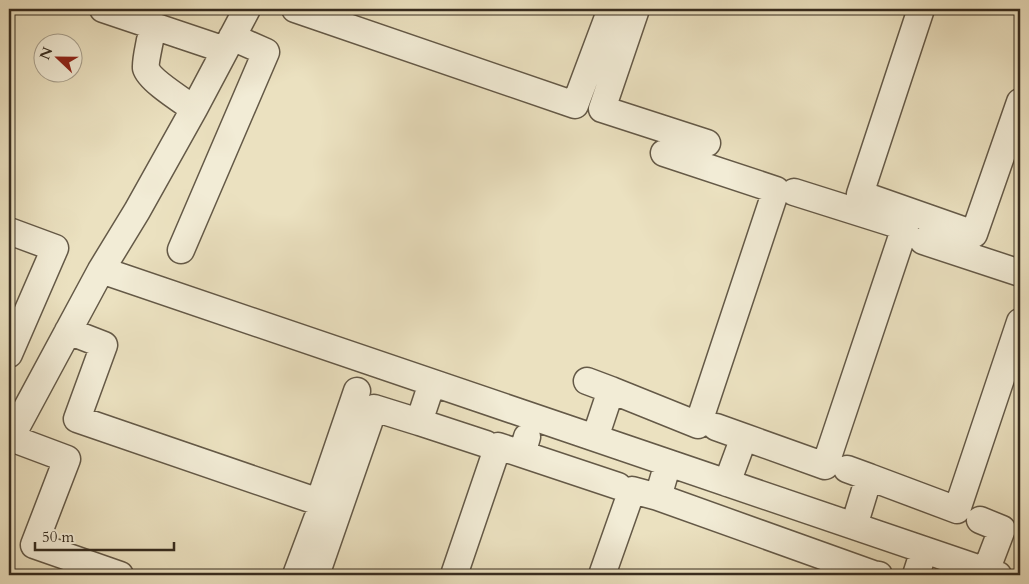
<svg xmlns="http://www.w3.org/2000/svg" width="1029" height="584" viewBox="0 0 1029 584" font-family="Cardo,serif">
<rect width="100%" height="100%" fill="#ebe1c0"/>
<filter id="stains"><feTurbulence type="fractalNoise" baseFrequency=".004" numOctaves="4"/><feColorMatrix values="0 0 0 0 .2 0 0 0 0 .09 0 0 0 0 .02 0 0 0 .5 -.17"/></filter>
<radialGradient id="worn" r=".72"><stop offset=".6" stop-color="#630" stop-opacity="0"/><stop offset="1" stop-color="#630" stop-opacity=".3"/></radialGradient>
<g fill="none" stroke-linecap="round" stroke-linejoin="round">
<defs>
<path id="minor" d="M103,9L225,50
M295,9L575,105L611,9
M636,9L602,109L707,143
M921,9L860,194L974,234L1020,102
M150,40C149,46 145,63 146,68C149,80 183,101 194,109
M9,231L55,248L9,354
M923,241L1020,273
M181,250L266,52L232,37
M101,270L998,575
M68,331L104,345L77,419L319,502L357,391
M587,381L611,390L595,438
M432,383L419,422L486,444
M611,390L698,425L776,190L664,153
M716,427L744,437L727,483
M527,437L522,454L618,486
M744,437L825,466L905,227L794,192
M11,438L67,459L34,545L120,575
M9,441L101,270L137,211L194,109L247,9
M668,463L658,497L873,574L879,575
M847,469L869,477L854,526
M869,477L957,510L1020,322
M980,520L1002,529L986,571
M296,575L317,519
M316,575L374,408L419,422
M454,575L498,446L522,454
M602,575L632,490L658,497
M916,575L924,550"/>
</defs>
<use href="#minor" stroke="#645947" stroke-width="29"/>
<use href="#minor" stroke="#f2ecd6" stroke-width="26"/>
</g>
<rect width="1029" height="584" fill="none" stroke="#ebe1c0" stroke-width="30"/>
<rect x="10" y="10" width="1009" height="564" fill="none" stroke="#372c1f" stroke-width="2.5"/>
<rect x="15" y="15" width="999" height="554" fill="none" stroke="#372c1f"/>
<g transform="translate(58 58) rotate(292)"><circle r="24" fill="#f2ecd6" stroke="#a79f8d"/>
<path d="M0-4L9 19L0 12L-9 19Z" fill="#8f2418"/>
<text y="-8" font-size="14" font-weight="bold" text-anchor="middle" fill="#372c1f">N</text>
</g>
<path d="M35 542v8h139v-8" fill="none" stroke="#372c1f" stroke-width="2.5"/>
<text x="42" y="542" font-size="15" fill="#372c1f" stroke="#f2ecd6" stroke-width="4" paint-order="stroke">50 m</text>
<rect width="100%" height="100%" filter="url(#stains)"/>
<rect width="100%" height="100%" fill="url(#worn)"/>
</svg>
